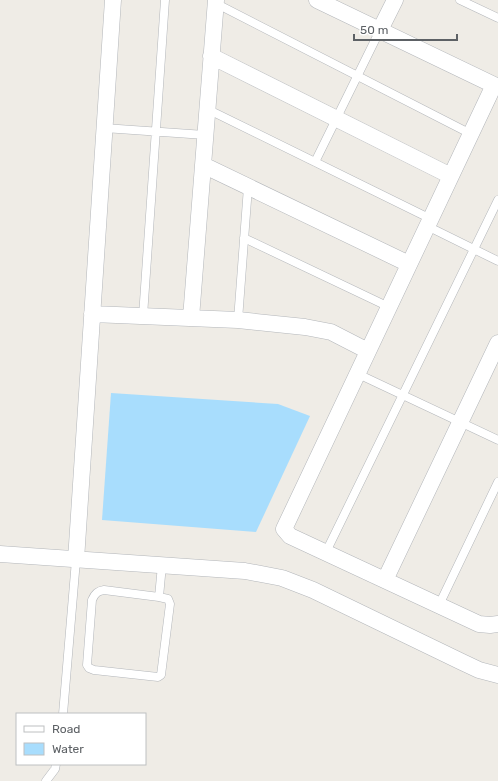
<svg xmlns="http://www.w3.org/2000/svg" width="498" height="781" viewBox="0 0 498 781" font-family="Rubik,sans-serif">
<rect width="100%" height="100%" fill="#efece6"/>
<path fill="#a8ddfd" d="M111,393L278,404L310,416L256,532L102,520Z"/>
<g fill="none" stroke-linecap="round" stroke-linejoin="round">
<defs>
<path id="lane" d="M460,0L498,18
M215,3L471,134
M207,109L431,219
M104,128L205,135
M315,162L380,30
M427,226L498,261
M244,238L389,307
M143,316L165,0
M238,320L248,187
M358,374L498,440
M326,552L498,200
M159,597L104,590C98,591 95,593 92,600L87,665L89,668L94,670L158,677L161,675L170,604L168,599L159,597L162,565
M439,605L498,482
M63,714L76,560
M46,781L55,769L56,764"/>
<path id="street" d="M317,0L498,87
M380,30L395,0
M211,56L451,176
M494,85L284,529L290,536L479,624L490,625L498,624
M203,165L409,264
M92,314L238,320L305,327L331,332L368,351
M191,318L216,0
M0,554L245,571L282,578L313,590L462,662L479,670L498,675
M76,560L113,0
M385,580L498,343"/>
</defs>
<use href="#lane" stroke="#b3b6ba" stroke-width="9"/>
<use href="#street" stroke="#b3b6ba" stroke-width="17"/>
<use href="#lane" stroke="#fff" stroke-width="8"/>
<use href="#street" stroke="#fff" stroke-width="16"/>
</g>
<rect x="16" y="713" width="130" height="52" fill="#ffffff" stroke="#bec0c1"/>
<rect x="24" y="726" width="20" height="6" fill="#ffffff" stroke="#bec0c1"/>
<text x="52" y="733" font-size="12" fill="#5d6165">Road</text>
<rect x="24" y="743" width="20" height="12" fill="#a8ddfd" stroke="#bec0c1"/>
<text x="52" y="753" font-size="12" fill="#5d6165">Water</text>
<path d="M354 34v6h103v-6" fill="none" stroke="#5d6165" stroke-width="2"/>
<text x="360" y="34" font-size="12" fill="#5d6165" stroke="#ffffff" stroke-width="3" paint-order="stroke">50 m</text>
</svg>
